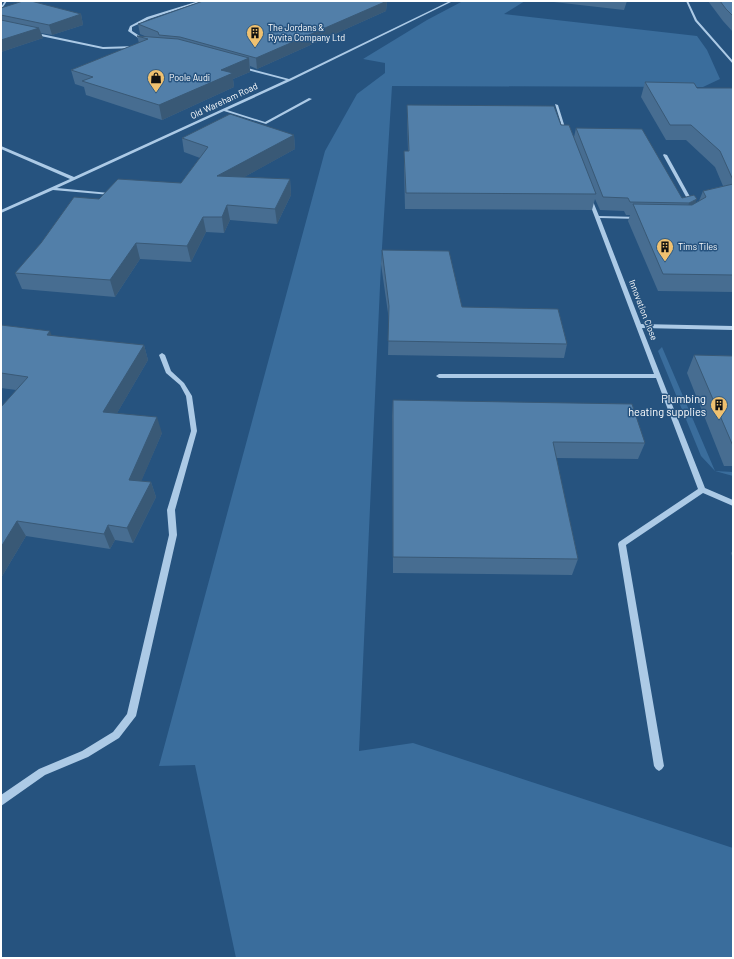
<svg xmlns="http://www.w3.org/2000/svg" width="734" height="959" viewBox="0 0 734 959" font-family="Barlow,sans-serif">
<rect width="100%" height="100%" fill="#26537f"/>
<path fill="#3a6d9c" d="M463,1H525L504,14L697,36L707,50L720,79L703,87L392,86L381,264L359,751L413,743L733,848V958H236L195,765L159,766L325,151L357,94L385,73V63L363,59L427,20Z
M662,347L715,471L733,472V476L715,471L701,456L658,351Z"/>
<g fill="none" stroke-linecap="round" stroke-linejoin="round">
<path fill="#accae6" fill-rule="evenodd" d="M5,1H7L1,10V7Z
M199,1H203L149,19L132,27V31L146,40V42H144L128,31L130,26L147,17Z
M450,1H453L290,81L227,110L265,122L309,98L312,99L266,124L224,111L57,188L109,193L111,194V195L53,190L1,213V210L70,179L1,149V146L74,177L286,80L240,68V66L289,79Z
M686,1H688L697,20L733,61V64L695,21Z
M32,32L103,47L136,46L138,47L136,48L103,49L31,34Z
M555,104L558,105L567,134L564,133Z
M664,154L667,155L694,204V205L690,204L663,155Z
M588,198L592,199L599,216L639,217L641,218L639,219L600,218L641,324L733,326V330L642,328L705,488L733,500V506L703,493L626,545L664,766L662,769L659,771L656,769L654,766L618,544L619,542L698,489L656,378H439L436,376L439,374H654L588,199Z
M162,353L165,355L171,371L184,383L192,396L197,431L175,510L177,535L136,716L119,738L88,757L45,775L1,806V795L39,769L82,751L113,732L127,714L169,535L167,510L191,431L186,396L180,385L166,373L159,355Z"/>
</g>
<path fill="#476d91" d="M387,1L386,11L257,69L250,66V72L233,79L234,87L162,120L86,95L84,87L75,84L71,70L139,43L137,36L147,37L140,34L138,24Z
M545,1H627L624,10Z
M708,1H733V32L723,21Z
M1,8L81,14L83,25L52,35L41,33L43,38L1,52Z
M645,82L697,88H733V292L658,291L628,221L630,215H626L624,211L600,210L595,199L592,210L405,209L404,167V151H408L407,119V105L561,125L574,137L576,128L682,198L695,203L699,201L703,191L723,186L715,167L686,140H666L641,97Z
M294,135L295,149L244,177L290,179L291,195L277,224L230,220L224,233L206,232L191,262L140,259L115,297L22,289L15,273L99,199L181,183L200,158L184,152L182,138Z
M382,250L462,307L567,344L564,358L388,355L389,320L381,264Z
M1,325L51,336L144,345L148,360L117,413L162,433L141,481L151,482L156,497L133,543L115,540L110,549L26,536L1,578L16,390L1,388Z
M694,355L733,356V466H724L687,373Z
M393,400L645,443L638,459L556,458L578,559L572,575L393,573L392,416Z
M733,550V559L731,553Z"/>
<path fill="#395976" d="M387,1L386,11L257,69L256,58Z
M81,14L83,25L52,35L49,25Z
M39,28L43,38L1,52V40Z
M249,58L250,72L233,79L234,87L162,120L159,105L221,70Z
M294,135L295,149L219,191L217,176Z
M290,179L291,195L277,224L275,209Z
M697,199L692,212L685,216L689,203Z
M227,205L230,220L224,233L222,217Z
M203,217L206,232L191,262L187,246Z
M136,243L140,259L115,297L110,280Z
M50,331L56,347L47,335Z
M144,345L148,360L109,427L103,412Z
M157,417L162,433L135,496L129,480Z
M151,482L156,497L133,543L127,528Z
M17,521L26,536L1,578V547Z
M108,525L115,540L110,549L104,534Z"/>
<path fill="#527fa9" stroke="#395976" d="M23,1H31L81,14L49,25L1,15V8Z
M203,1H387L256,58L180,37L159,35L158,32L138,24Z
M720,1H733V16L726,9Z
M1,20L39,28L1,40Z
M137,36L178,39L249,58L221,70L233,73L159,105L82,81L93,77L71,70L148,39Z
M645,82L694,83L697,88H733V180L720,151L691,125H670Z
M407,105L554,106L561,125H569L596,194L406,193L404,151H409Z
M230,114L294,135L217,176L290,179L275,209L227,205L222,217H203L187,246L136,243L110,280L15,273L41,243L74,197L99,199L118,179L181,183L208,147L182,138Z
M576,128L642,129L682,198L694,195L697,199L689,203L630,202L628,198L603,197Z
M733,184V275L663,274L633,204L692,205L706,197L703,191Z
M382,250L449,251L462,307L558,309L567,344L388,341L389,306Z
M1,325L50,331L47,335L144,345L103,412L157,417L129,480L151,482L127,528L108,525L104,534L17,521L1,547V407L28,377L1,373Z
M694,355L733,356V446Z
M393,400L632,404L645,443L553,442L578,559L393,557Z"/>
<defs>
<symbol id="building-pin" viewBox="-11 -11 22 30"><path d="M0 17L-7.5 6A9.5 9.5 0 1 1 7.5 6Z" fill="#efc170" stroke="#26537f"/><path d="M-4-6H4V6H1V3H-1V6H-4ZM-2.5-4.3h1.7v1.8h-1.7ZM.8-4.3h1.7v1.8H.8ZM-2.5-1h1.7V.8h-1.7ZM.8-1h1.7V.8H.8Z" fill="#111"/></symbol>
<symbol id="shop-pin" viewBox="-11 -11 22 30"><path d="M0 17L-7.5 6A9.5 9.5 0 1 1 7.5 6Z" fill="#efc170" stroke="#26537f"/><path d="M-5-2.5h2.3a2.7 3.5 0 0 1 5.4 0H5L5.5 6h-11ZM-1.5-2.5h3a1.5 2.3 0 0 0-3 0Z" fill="#111"/></symbol>
</defs>
<g fill-rule="evenodd">
<use href="#building-pin" x="245" y="23" width="20" height="27"/>
<use href="#shop-pin" x="146" y="68" width="20" height="27"/>
<use href="#building-pin" x="655" y="237" width="20" height="27"/>
<use href="#building-pin" x="709" y="395" width="20" height="27"/>
</g>
<g text-anchor="middle" stroke-width="3" stroke-linejoin="round" paint-order="stroke">
<g font-size="9" fill="#fff" stroke="#26537f" text-anchor="start">
<text x="268" y="31">The Jordans &amp;<tspan x="268" dy="10">Ryvita Company Ltd</tspan></text>
<text x="169" y="81">Poole Audi</text>
<text x="678" y="250">Tims Tiles</text>
</g>
<g font-size="9" fill="#fff" stroke="#26537f">
<text transform="translate(224 101) rotate(-25)" y="3">Old Wareham Road</text>
<text transform="translate(643 310) rotate(69)" y="3">Innovation Close</text>
</g>
<g font-size="11" fill="#fff" stroke="#26537f" text-anchor="end">
<text x="706" y="403">Plumbing<tspan x="706" dy="13">heating supplies</tspan></text>
</g>
</g>
<rect width="734" height="959" fill="none" stroke="#ffffff" stroke-width="4"/>
</svg>
